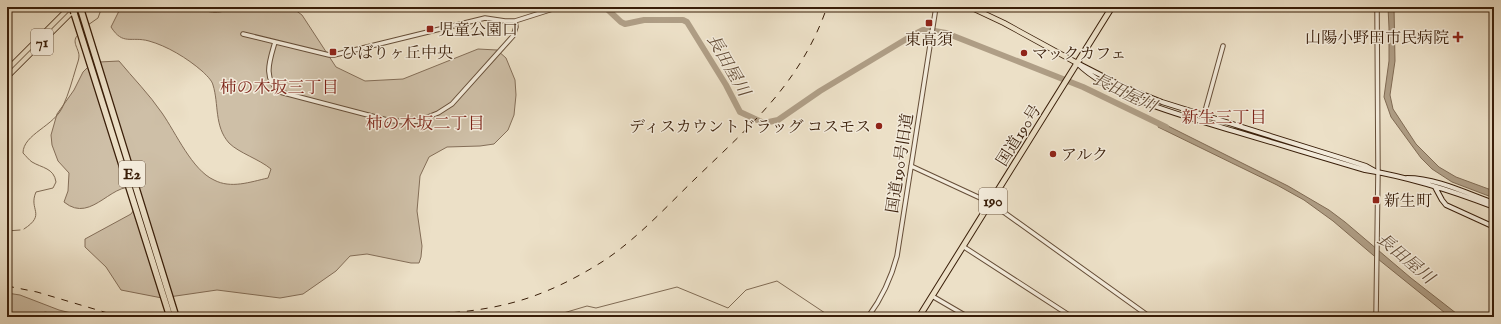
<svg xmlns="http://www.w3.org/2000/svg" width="1501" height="324" viewBox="0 0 1501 324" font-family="'IM FELL English','Noto Serif JP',serif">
<rect width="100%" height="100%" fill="#ece0c7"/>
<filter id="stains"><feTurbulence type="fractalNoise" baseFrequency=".005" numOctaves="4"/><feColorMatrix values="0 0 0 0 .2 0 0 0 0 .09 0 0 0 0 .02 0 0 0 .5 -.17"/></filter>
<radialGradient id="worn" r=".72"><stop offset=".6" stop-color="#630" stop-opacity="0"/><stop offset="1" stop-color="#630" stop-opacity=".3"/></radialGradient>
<path fill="#cebfa7" stroke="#846e58" d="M127,7C147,7 169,5 189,7C207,9 213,18 233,7H291L302,15L336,67L365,81L403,79L478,49L497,50L506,58L515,80L516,95L514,115L508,130L494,144L480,146L447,147L429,157L420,176L417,211L422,246L421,257L419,263H411L367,254L350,256L336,271L303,294L280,298L217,290L162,298L121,290L106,267L85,247V239L131,214L140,201V190C114,175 93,226 64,202L68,191L69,173L58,161L52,145L51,135L57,114L74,90L83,72L91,64L99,62L119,61C133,78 149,94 162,113C176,133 192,170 214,180C231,189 250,182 268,178L271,169C259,159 239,153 229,143C214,126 219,104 213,85C212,80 205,74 202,71C187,58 167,46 149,41C131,36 123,46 111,27L119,11Z
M7,293L20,295L59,310L87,317H59L58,315L45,312L36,317H7Z"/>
<path fill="#af9e86" stroke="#806b54" d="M1388,7H1394L1395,61L1390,95L1393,109L1416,144L1439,167L1456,177L1494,191V198L1452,182L1432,169L1421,158L1391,117L1384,97L1389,61V28Z
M1160,122L1288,186L1329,210L1345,222L1411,278L1461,317H1450L1373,255L1333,221L1304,200L1277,185L1158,127Z"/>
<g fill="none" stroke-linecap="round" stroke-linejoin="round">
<path stroke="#806b54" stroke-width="1" d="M88,25L98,18L102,7
M24,229C47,214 28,210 36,192L53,188L56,182C54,168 42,168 32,162C29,160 26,156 23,153C23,134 55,126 63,106C69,93 72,81 76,68C77,64 79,60 79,56C79,48 70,41 79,34
M7,231L20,230
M550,317L587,306L596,308L677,287L728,308L746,290L777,281L831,317"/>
<path stroke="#af9e86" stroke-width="6" d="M605,7L621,22L625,24L644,20H683L687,22L726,85L740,112L764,123L778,120L820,91L913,35L923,30H929L946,33L1083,87L1166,127"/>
<defs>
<path id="tertiary" d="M699,7L711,8L720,7
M243,34L329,55H334L485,18L505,21H515L559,7
M275,42C270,60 262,78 280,92L387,120L405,122L418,121L438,113L452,104L513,36L516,27L515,21
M1202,122L1223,46
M911,166L991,203L1150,317
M964,247L1072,317
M932,296L968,317
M868,317C882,298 891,279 897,256L936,7
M1376,317L1378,172L1377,7"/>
<path id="secondary" d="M1077,63C1112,98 1187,117 1234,131C1278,144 1321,157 1365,170C1409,177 1453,191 1494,207
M1079,64L1122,86L1162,102L1341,158L1366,166L1375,171
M1407,178C1436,178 1466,193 1494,203
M1435,187L1442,200L1446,205L1492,226L1494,222"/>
<path id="primary" d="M970,7L1004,23L1077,63
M7,70L70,7
M7,77L77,7"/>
<path id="trunk" d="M919,317L1112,7"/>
<path id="motorway" d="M80,7L176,317
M74,13L170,317"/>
</defs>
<use href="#tertiary" stroke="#664e38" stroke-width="5.5"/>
<use href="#secondary" stroke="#391e09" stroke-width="6"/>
<use href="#primary" stroke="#391e09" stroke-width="6"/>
<use href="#trunk" stroke="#391e09" stroke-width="7"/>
<use href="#motorway" stroke="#391e09" stroke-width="8"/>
<use href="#tertiary" stroke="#f3ebdb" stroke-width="3.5"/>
<use href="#secondary" stroke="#f3ebdb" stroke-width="4"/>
<use href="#primary" stroke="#ece0c7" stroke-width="4.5"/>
<use href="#trunk" stroke="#ece0c7" stroke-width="5"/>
<use href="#motorway" stroke="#ece0c7" stroke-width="5.5"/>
<path stroke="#391e09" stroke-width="1" stroke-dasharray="7 7" stroke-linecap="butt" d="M7,286L37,292L121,317
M341,317C402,314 466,318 525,299C553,290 580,276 605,260C639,237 668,205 697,177C752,124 801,82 827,7"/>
<defs>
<path id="motorway-bridge" d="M72,7L74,13"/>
</defs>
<use href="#motorway-bridge" stroke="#391e09" stroke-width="8" stroke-linecap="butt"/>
<use href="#motorway-bridge" stroke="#ece0c7" stroke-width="5.5"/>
</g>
<g fill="#8f2418" stroke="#f3ebdb" stroke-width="1.5">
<rect x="925" y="19" width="8" height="8" rx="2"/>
<rect x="426" y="25" width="8" height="8" rx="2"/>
<path d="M1456 31h4v4h4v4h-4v4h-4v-4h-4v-4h4z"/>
<rect x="329" y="48" width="8" height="8" rx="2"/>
<circle cx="1024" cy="53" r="4"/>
<circle cx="879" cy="126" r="4"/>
<circle cx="1053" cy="154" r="4"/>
<rect x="1372" y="196" width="8" height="8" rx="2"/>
</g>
<g text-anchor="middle" stroke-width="3" stroke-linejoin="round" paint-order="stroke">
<g fill="#f3ebdb" stroke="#715c48" stroke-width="1">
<rect x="31" y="29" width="22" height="26" rx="3"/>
<rect x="119" y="161" width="26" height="26" rx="3"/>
<rect x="979" y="188" width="28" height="26" rx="3"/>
</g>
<g font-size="15" font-weight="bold" fill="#391e09">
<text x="42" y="47">71</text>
<text x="132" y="179">E2</text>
<text x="993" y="206">190</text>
</g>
<g font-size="16" fill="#391e09" stroke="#f3ebdb" text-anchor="start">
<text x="438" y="35">児童公園口</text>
<text x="1449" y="43" text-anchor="end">山陽小野田市民病院</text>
<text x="929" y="45" text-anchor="middle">東高須</text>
<text x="341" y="58">ひばりヶ丘中央</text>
<text x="1032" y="59">マックカフェ</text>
<text x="871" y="132" text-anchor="end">ディスカウントドラッグ コスモス</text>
<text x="1061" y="160">アルク</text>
<text x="1384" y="206">新生町</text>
</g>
<g font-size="16" fill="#391e09" stroke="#f3ebdb">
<text transform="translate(1018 135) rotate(-58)" y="6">国道190号</text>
<text transform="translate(899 163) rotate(-81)" y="6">国道190号旧道</text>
</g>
<g font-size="17" font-style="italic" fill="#624b35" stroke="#f3ebdb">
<text transform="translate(729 65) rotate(60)" y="6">長田屋川</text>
<text transform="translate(1125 92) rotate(26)" y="6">長田屋川</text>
<text transform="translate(1406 258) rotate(40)" y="6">長田屋川</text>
</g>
<g font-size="17" fill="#7a1f14" stroke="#f3ebdb">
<text x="279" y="93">柿の木坂三丁目</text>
<text x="1224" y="123">新生三丁目</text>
<text x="425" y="129">柿の木坂二丁目</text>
</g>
</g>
<rect width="1501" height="324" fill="none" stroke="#ece0c7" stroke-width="24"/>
<rect x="8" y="8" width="1485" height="308" fill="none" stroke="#391e09" stroke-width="2"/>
<rect x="12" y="12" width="1477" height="300" fill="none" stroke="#391e09"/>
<rect width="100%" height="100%" filter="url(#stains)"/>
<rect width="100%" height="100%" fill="url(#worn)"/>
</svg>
